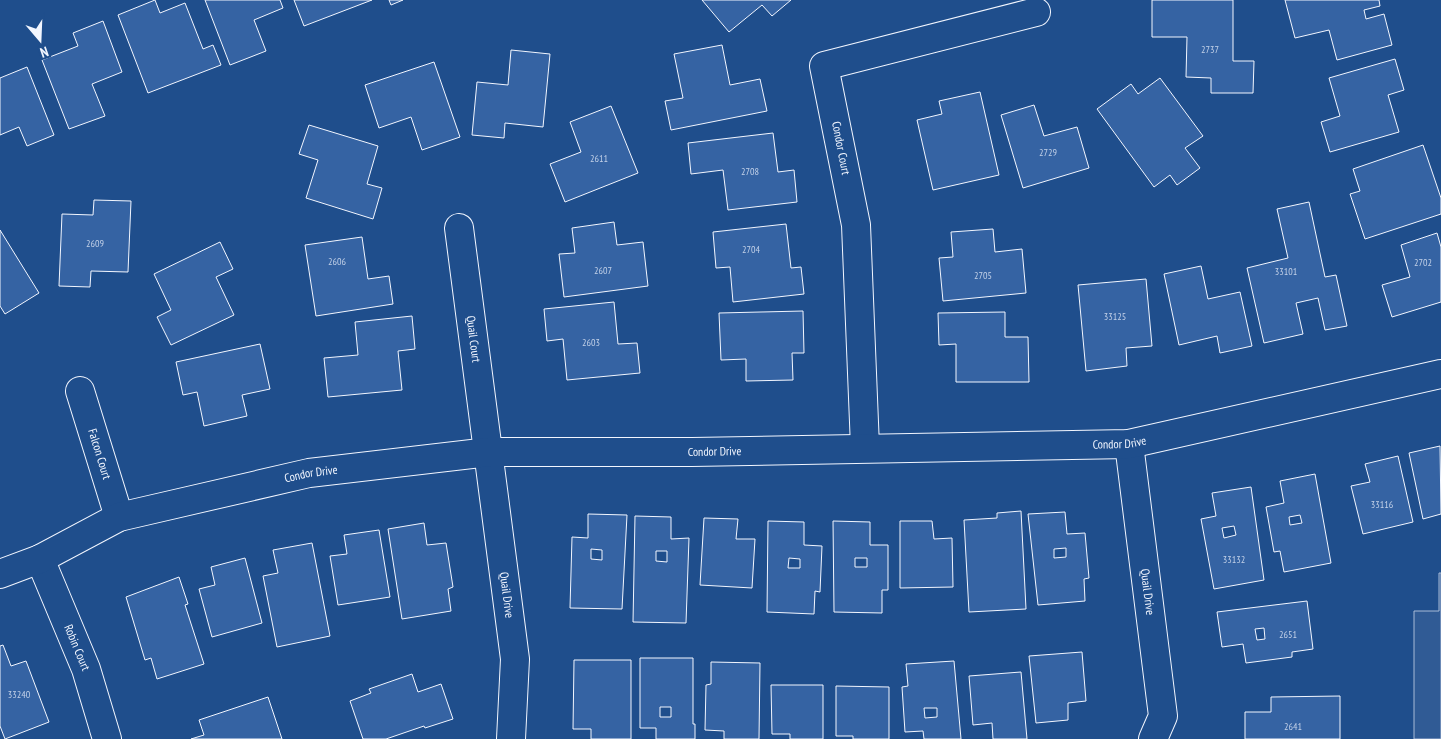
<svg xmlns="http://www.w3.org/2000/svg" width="1441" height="739" viewBox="0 0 1441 739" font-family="'PT Sans Narrow',sans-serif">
<rect width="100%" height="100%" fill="#1f4e8c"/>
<path fill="#305b95" stroke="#a8bbd7" d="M1439,573H1441V739H1414V611H1439Z"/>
<path fill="#3563a3" stroke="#f2f6ff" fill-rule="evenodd" d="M155,0L160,13L185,3L203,49L213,45L221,65L148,93L118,15Z
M205,0H280L283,8L254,20L266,51L230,65Z
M294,0H372L304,26Z
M389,0H403L391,5Z
M702,0H791L772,16L762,5L729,32Z
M1152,0H1233V61H1254L1253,93H1211V78L1186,77L1187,37H1152Z
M1285,0H1379L1380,6L1364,10L1366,19L1384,14L1392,45L1337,60L1329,30L1295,38Z
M103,21L122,72L92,84L105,116L69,129L42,60L78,46L73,33Z
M722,45L730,85L760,79L767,111L671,130L665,101L683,98L674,54Z
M511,50L550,54L543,127L505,123L504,138L472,135L477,82L508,85Z
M1395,59L1404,90L1388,95L1399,132L1330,152L1321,122L1340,116L1329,78Z
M434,62L460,137L422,150L411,117L379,128L365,85Z
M27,67L54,135L27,146L19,127L0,135V78Z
M1160,78L1203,136L1185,148L1200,168L1177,185L1170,175L1154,187L1097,109L1131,84L1138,94Z
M980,92L999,175L933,190L917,120L942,114L939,101Z
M1034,105L1044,136L1077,127L1089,168L1023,188L1001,115Z
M611,106L638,173L565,202L550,164L581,152L570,122Z
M309,125L378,146L367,184L382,188L373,219L306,198L318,160L299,154Z
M773,133L778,172L794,170L797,202L728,210L723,170L691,174L688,143Z
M1423,145L1441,198V214L1365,239L1350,194L1360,191L1353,169Z
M94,200L131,201L128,272L91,271L90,287L59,286L62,214L93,215Z
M1309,202L1325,277L1336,275L1347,326L1325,330L1318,298L1296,303L1303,334L1264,343L1247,268L1288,258L1277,209Z
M614,222L617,245L643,242L648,286L564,297L559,254L575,253L572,228Z
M786,224L791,268L801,267L804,294L733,302L730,267L716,268L713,232Z
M993,229L995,252L1022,249L1026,293L943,301L939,258L953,257L951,232Z
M0,230L39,293L5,314L0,306Z
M1437,233L1441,247V302L1392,317L1382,285L1410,277L1401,245Z
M362,237L368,279L389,276L393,304L316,316L305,245Z
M220,242L233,269L216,277L234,315L171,345L157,317L171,310L154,274Z
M1201,266L1208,299L1240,292L1252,346L1220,353L1217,336L1179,345L1164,274Z
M1146,279L1152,346L1126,348L1127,366L1086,371L1078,285Z
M614,302L618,344L637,343L640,373L567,380L563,339L547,341L544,309Z
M803,311L804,353H792L793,380L746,381V359L721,360L719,313Z
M1005,312V337H1028L1029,382H956V344L939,345L938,313Z
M412,316L415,349L398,351L402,390L328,397L324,358L358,355L355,322Z
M260,344L270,389L242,395L247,416L204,426L197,392L183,395L176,362Z
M1440,446L1441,514L1423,519L1409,453Z
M1398,456L1413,522L1363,534L1351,486L1370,482L1365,464Z
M1315,474L1331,563L1284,572L1280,551L1274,552L1266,507L1284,503L1280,481ZM1300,515L1302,523L1290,525L1289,517Z
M1251,487L1264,580L1214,589L1201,519L1216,516L1212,493ZM1234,526L1236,535L1224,538L1222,528Z
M1021,511L1026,609L969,612L964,520L997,518V513Z
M1065,512L1067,534L1085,533L1089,578L1084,579L1085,601L1038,605L1028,514ZM1066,548V557L1054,558V549Z
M588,514L627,515L622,609L570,608L572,537L588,538ZM591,549L602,550V560L591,559Z
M635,516L671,517V539L689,538L686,623L633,622ZM656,551H667V562L656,561Z
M704,518L738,519L736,539H755L752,588L700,585Z
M768,521L804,522V545L822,546L820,592L815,591L814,614L767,612ZM789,558L800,559V568H788Z
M833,521L870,522V545H888V590H882V613L834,612ZM855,558H867V567H855Z
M900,521H932L934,539L952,538L953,587L900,588Z
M424,523L427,545L446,543L453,587L448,589L451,611L402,619L388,529Z
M379,530L390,597L338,605L330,556L347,554L344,535Z
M312,543L330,636L277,647L263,576L278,573L273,550Z
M245,558L262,623L212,637L199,589L215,585L211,567Z
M179,577L188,604L185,605L204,664L157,679L151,658L145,660L126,597Z
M1307,601L1313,649L1292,652V657L1246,663L1243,644L1222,647L1217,612ZM1264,628L1265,639L1257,640L1255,629Z
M3,645L11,666L26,661L49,722L5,739L0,726V646Z
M1082,652L1086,701L1068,703V720L1036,723L1029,656Z
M640,658H693V724H695V739H656V728H640ZM660,707H671V717H660Z
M574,660H631V739H591V729H573Z
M954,661L961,739H924L923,731L905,732L902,687L908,686L906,664ZM924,708H937V717L925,718Z
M711,662L760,663L759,739H724V731L705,730L706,685L711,684Z
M1021,672L1027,739H993L992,723L973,725L969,676Z
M412,674L418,692L441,684L453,719L425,728L424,726L386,739H363L350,701L371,693L369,689Z
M771,685H823V739H790V734H772Z
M836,686L889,687V739H853V736H836Z
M1340,696V739H1245V712H1271V697Z
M268,697L282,739H191L204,735L199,720Z"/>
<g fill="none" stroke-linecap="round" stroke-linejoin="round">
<defs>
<g id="street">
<path id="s1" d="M459,228L515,659L511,739"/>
<path id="s2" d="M80,391L119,517"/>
<path id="s3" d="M1129,444L1163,716L1153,739"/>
<path d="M865,447L856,225L824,66L1036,12"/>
<path id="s4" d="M40,559L86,669L107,739"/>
<path id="s5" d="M0,574L40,559L119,517L309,473L489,452H692L1129,444L1441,374"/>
</g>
</defs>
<use href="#street" stroke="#f2f6ff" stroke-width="30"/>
<use href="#street" stroke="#1f4e8c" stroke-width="28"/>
</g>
<g text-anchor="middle" stroke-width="4" stroke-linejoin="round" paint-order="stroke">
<g font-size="10" fill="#c3d1e8">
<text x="1210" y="53">2737</text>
<text x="1048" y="156">2729</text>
<text x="599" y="162">2611</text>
<text x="750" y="175">2708</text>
<text x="95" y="247">2609</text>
<text x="751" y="253">2704</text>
<text x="337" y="265">2606</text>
<text x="1423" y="266">2702</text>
<text x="603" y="274">2607</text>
<text x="1286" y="275">33101</text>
<text x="983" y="279">2705</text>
<text x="1115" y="320">33125</text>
<text x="591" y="346">2603</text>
<text x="1382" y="508">33116</text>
<text x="1234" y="563">33132</text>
<text x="1288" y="638">2651</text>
<text x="19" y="698">33240</text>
<text x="1293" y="730">2641</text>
</g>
<g font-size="12" fill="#f2f6ff" stroke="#1f4e8c">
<text transform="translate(841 148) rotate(79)" y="4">Condor Court</text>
<text dy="4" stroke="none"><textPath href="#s1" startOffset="112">Quail Court</textPath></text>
<text dy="4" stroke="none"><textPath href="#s5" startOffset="1139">Condor Drive</textPath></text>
<text dy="4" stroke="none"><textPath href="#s5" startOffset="734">Condor Drive</textPath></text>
<text dy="4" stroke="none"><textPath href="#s2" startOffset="66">Falcon Court</textPath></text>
<text dy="4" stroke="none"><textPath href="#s5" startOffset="329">Condor Drive</textPath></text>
<text dy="4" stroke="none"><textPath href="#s3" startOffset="149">Quail Drive</textPath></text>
<text dy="4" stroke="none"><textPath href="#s1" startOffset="370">Quail Drive</textPath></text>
<text dy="4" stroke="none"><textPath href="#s4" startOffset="96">Robin Court</textPath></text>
</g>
</g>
<g transform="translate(40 40) rotate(161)" stroke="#1f4e8c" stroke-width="4" paint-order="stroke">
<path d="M0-4L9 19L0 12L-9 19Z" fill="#f2f6ff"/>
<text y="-8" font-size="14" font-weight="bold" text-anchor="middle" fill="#f2f6ff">N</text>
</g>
</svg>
